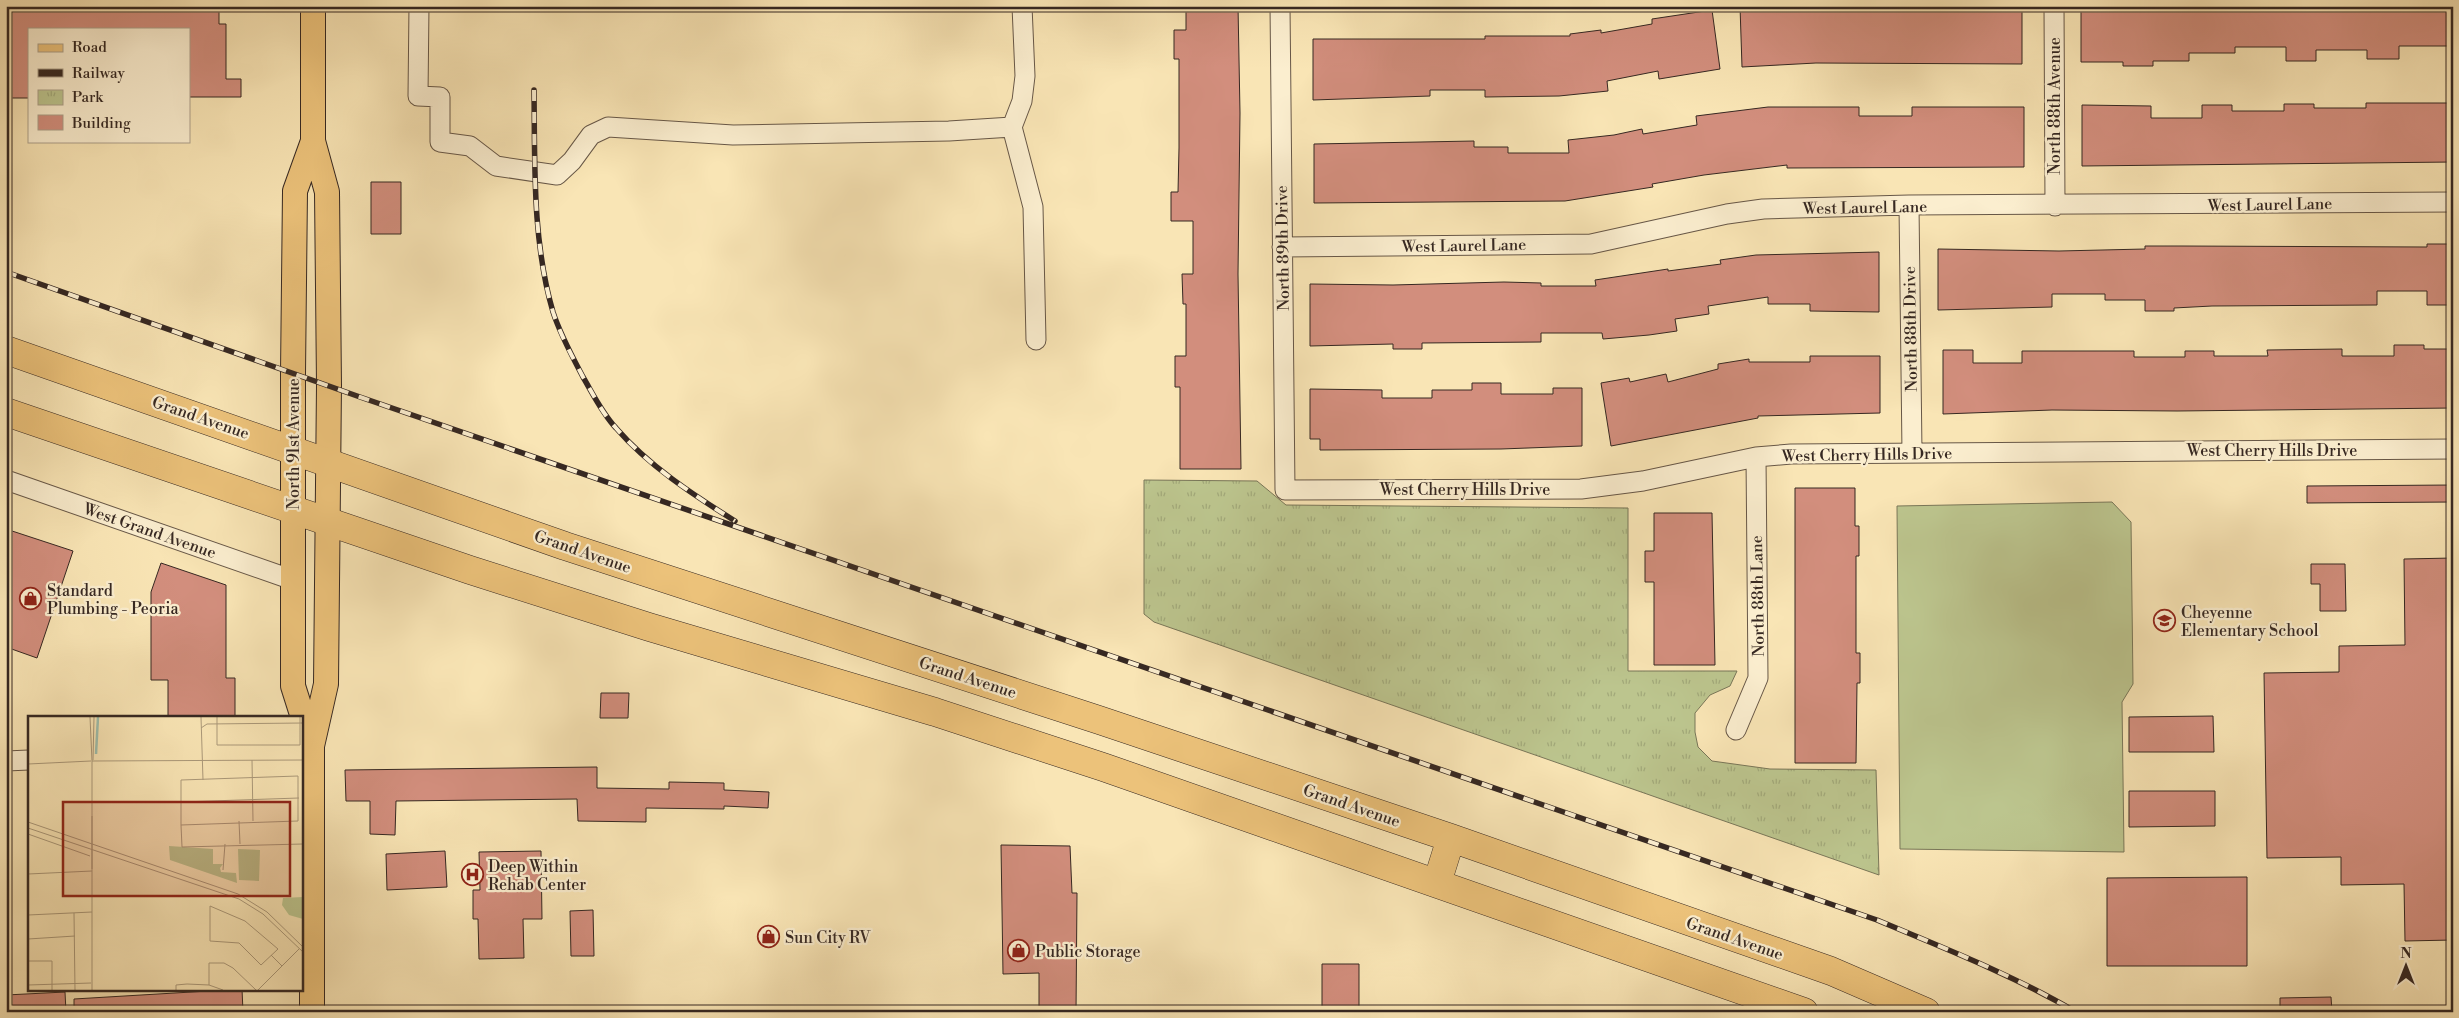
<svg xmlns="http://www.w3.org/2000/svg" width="2459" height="1018" viewBox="0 0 2459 1018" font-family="'Libre Bodoni',serif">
<defs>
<pattern id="park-tufts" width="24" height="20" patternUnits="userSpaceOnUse" patternTransform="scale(1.25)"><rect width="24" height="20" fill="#bcc58e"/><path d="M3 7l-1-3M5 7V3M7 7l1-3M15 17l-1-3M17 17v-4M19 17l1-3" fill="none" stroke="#a2a97a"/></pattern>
</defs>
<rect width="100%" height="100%" fill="#f9e5b5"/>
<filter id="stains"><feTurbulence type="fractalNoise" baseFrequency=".004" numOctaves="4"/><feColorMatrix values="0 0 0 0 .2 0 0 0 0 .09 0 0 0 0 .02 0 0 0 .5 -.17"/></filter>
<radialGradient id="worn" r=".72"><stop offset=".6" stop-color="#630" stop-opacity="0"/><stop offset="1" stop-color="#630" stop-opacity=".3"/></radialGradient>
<path fill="url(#park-tufts)" stroke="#797658" d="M1144,480L1257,481L1286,505L1628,508V671H1737L1730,686L1710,695L1695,713V732L1698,747L1712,761L1770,769L1876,770L1879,875L1154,622L1144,614Z"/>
<path fill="#bcc58e" stroke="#797658" d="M2112,502L2131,522L2133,684L2122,702L2124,852L1900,849L1897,506Z"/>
<path fill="#d28e7d" stroke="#362822" d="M10,6H219V24H226V79H241V97H189V29H29V98H6V23H10Z
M1186,6H1238L1240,113L1238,274L1241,469H1180V387H1175V356H1186V304H1183L1182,274H1193V221H1171V192H1178L1179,148V59H1174V30H1186Z
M1740,6H2022V64L1816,63L1742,67Z
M2081,6H2453V46H2399V59H2367V50H2316V61H2286V47H2235V53H2189V61H2153V66H2123V62H2081Z
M1712,10L1720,69L1659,79L1658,71L1607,81L1608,91L1559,96L1485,97V90H1430V96L1313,100V39H1485V36H1570V34L1601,30V33L1652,24V19Z
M2366,103H2453V162L2082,166V105L2151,106V118H2202V105H2232V111H2284V104H2314V108H2366Z
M1768,107H1859V116H1912V107H2024V167L1787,168V165L1704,175L1652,184L1653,187L1565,201L1314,203V144L1474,141V147H1508V153H1569L1568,140L1614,135L1642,129L1643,134L1697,125L1696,116Z
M371,182H401V234H371Z
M2427,244H2453V305H2427V291H2377V305L2212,306L2174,308V311H2145V300H2105V294H2052V307L1938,310V249L2059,251L2145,249V246H2181L2427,247Z
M1879,252V312L1810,311V304H1768V297L1708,306L1709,314L1675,319L1677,331L1649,335L1603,339L1602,333H1541V342L1422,343V349H1393V344L1310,346V284L1393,285L1504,282L1541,283V286H1596L1595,280L1668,269V271L1721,264L1720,260L1756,255Z
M2394,345H2424V349H2453V408L2177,411L2052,410L1943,414V350H1973V363H2022V351H2134V357H2185V351H2214V356H2268L2267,350L2342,349V356H2394Z
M1810,356H1880V413L1758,416V418L1611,446L1601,383L1629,378L1630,382L1666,374L1668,382L1718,369V364L1749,359V362H1810Z
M1472,383H1501V394H1553V388H1582V446L1501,449L1320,450V439H1310V389L1382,390V398H1432V390H1472Z
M2453,485V502L2307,503V486Z
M1795,488H1855V526H1859V556H1856V653H1860V683H1857L1856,763H1795Z
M1654,513H1712L1715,665H1654V582H1645V551H1654Z
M6,529L73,551L37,658L6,647Z
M2453,558V940L2405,941L2404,884L2341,885V857L2267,858L2264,673L2339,672V646L2405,645L2404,559Z
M161,563L226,585V678H235V716H168V680H151V592Z
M2311,564H2345L2346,611H2320V584H2311Z
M601,693H629L628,718H600Z
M2213,716L2214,752H2129V717Z
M597,767V788L669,789V782L724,783V790L769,792L768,808L724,806V809L646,808V822L578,821L577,799L396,801L395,835L370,834V801H346L345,770Z
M2129,791H2215V826L2129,827Z
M1001,845L1070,846L1072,893H1077L1076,1012H1039V973L1003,974Z
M445,851L447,887L387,890L386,854Z
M541,851L542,919H523L524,958L479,959L478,919H473V890H480L479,852Z
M2247,877V966H2107V878Z
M593,910L594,956H571L570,911Z
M1322,964H1359V1012H1322Z
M242,989L243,1012H74V999Z
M65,992L66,1012H6V995Z
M2331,997L2332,1012H2280V998Z"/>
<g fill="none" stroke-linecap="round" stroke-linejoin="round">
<defs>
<path id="minor" d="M419,6L418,96L440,97V142L470,146L496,166L557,175L572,161L591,135L608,127L733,135L949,131L1012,127L1022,101L1025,76L1022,6
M1280,6L1285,490L1581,489L1643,481L1756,457L1791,454L2453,449
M2054,6L2055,206
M1012,127L1033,207L1036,340
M1909,205L1912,453
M1282,247L1591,244L1727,214L1763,209L1909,205L2453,202
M6,480L293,580
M1736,730L1758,678L1756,457
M6,761L29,760"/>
<path id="major" d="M312,746L293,686V373L295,191L313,141
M312,1012V746L326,684L329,385L327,192L313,141V6"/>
<path id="highway" d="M6,350L565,546L1099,720L1451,838L1831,971L1926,1012
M6,412L470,570L649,627L935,712L1103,767L1804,1012
M1437,883L1451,838"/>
</defs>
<use href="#minor" stroke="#675747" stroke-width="21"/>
<use href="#major" stroke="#362822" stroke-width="26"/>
<use href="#highway" stroke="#362822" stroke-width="29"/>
<use href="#minor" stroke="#fbeecf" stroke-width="19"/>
<use href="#major" stroke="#ecc27a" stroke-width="24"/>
<use href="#highway" stroke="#ecc27a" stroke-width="28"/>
<defs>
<path id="rail" d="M534,90C535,164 532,240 553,312C560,334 572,356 583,377C593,394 602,413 616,428C649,466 692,494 735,521
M6,272L360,397L1877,920C1944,948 2013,975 2076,1012"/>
</defs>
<use href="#rail" stroke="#362822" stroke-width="5.5"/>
<use href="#rail" stroke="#fbeecf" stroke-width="4" stroke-dasharray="11" stroke-linecap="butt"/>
</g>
<defs>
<symbol id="shop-ring" viewBox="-11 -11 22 22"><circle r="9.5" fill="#fbeecf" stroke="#8f2418" stroke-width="1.5"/><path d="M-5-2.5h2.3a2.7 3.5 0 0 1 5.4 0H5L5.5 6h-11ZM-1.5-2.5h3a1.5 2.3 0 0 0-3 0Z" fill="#8f2418"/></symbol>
<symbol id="school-ring" viewBox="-11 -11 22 22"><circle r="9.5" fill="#fbeecf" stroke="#8f2418" stroke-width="1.5"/><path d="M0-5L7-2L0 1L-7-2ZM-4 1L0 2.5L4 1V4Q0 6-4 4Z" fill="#8f2418"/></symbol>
<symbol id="hospital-ring" viewBox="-11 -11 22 22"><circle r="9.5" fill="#fbeecf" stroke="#8f2418" stroke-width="1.5"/><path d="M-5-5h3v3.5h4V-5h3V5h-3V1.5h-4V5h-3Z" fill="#8f2418"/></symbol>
</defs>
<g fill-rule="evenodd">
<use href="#shop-ring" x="18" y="586" width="25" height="25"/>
<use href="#school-ring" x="2152" y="608" width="25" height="25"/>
<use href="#hospital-ring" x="460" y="862" width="25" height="25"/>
<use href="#shop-ring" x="756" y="924" width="25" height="25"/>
<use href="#shop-ring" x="1006" y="938" width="25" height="25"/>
</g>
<g text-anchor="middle" stroke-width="4.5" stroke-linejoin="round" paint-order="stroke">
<g font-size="16" fill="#362822" stroke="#fbeecf">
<text transform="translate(2054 106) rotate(-90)" y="6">North 88th Avenue</text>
<text transform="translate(2270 204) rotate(-1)" y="6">West Laurel Lane</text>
<text transform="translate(1865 207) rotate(-1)" y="6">West Laurel Lane</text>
<text transform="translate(1464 245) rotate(-1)" y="6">West Laurel Lane</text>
<text transform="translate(1282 248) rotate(-91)" y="6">North 89th Drive</text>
<text transform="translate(1910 329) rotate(-91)" y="6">North 88th Drive</text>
<text transform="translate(201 417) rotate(19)" y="6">Grand Avenue</text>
<text transform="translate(293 444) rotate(-90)" y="6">North 91st Avenue</text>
<text x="2272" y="456">West Cherry Hills Drive</text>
<text transform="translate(1867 454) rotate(-1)" y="6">West Cherry Hills Drive</text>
<text x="1465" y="495">West Cherry Hills Drive</text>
<text transform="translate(150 530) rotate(19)" y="6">West Grand Avenue</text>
<text transform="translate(583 551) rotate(19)" y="6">Grand Avenue</text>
<text transform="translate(1757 596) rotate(-91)" y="6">North 88th Lane</text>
<text transform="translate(968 677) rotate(18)" y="6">Grand Avenue</text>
<text transform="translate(1352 805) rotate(19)" y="6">Grand Avenue</text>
<text transform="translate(1735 938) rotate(19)" y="6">Grand Avenue</text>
</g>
<g font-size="16" fill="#362822" stroke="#fbeecf" text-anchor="start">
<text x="47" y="596">Standard<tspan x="47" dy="18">Plumbing - Peoria</tspan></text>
<text x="2181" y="618">Cheyenne<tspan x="2181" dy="18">Elementary School</tspan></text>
<text x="488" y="872">Deep Within<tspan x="488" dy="18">Rehab Center</tspan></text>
<text x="785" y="943">Sun City RV</text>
<text x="1035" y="957">Public Storage</text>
</g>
</g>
<g transform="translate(28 716)">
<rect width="275" height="275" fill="#f9e5b5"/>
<path d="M141,130L185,133V148H195L192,152L193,156L208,157L209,167L142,144Z" fill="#bcc58e"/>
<path d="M210,133L232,134L231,165L211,164ZM275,181V203L261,199L254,189L255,182Z" fill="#bcc58e"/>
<path fill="none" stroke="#9ebfae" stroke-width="2.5" d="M68,38L70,1"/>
<path fill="none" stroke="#ab997a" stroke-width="1" d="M62,1L64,45M173,1L175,64M189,1V29H272V1M173,12L179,8L275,7M65,44L66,1M224,44L225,105M0,48L63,45M153,86L271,82M211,105L212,128M0,106L210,178L239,196L275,231M153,109L270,105V60L153,64V109L154,131L275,128M0,112L211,183L235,198L275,236M0,118L62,140M64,153V100M195,154L197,128M0,158L64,155M182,190L217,205L250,233L233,249L211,227L182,225ZM46,197L47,274M0,199L64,196M0,223L47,220M243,239L254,250M0,245H24V274M0,269L63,267M181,269V247H196L205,252L228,274M64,274V45L275,44M148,274V269L159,268L181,269L195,274M230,274L271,233"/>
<path fill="#8f2418" fill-opacity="0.15" stroke="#8f2418" stroke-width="2.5" d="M35,86H262V180H35Z"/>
<rect width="275" height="275" fill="none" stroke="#362822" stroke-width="2.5"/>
</g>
<rect width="2459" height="1018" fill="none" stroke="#f9e5b5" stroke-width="25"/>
<rect x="8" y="8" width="2444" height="1003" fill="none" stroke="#362822" stroke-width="2.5"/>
<rect x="12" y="12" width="2434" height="993" fill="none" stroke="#362822"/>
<rect x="28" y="28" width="162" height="115" fill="#fbeecf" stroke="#ac9f8a"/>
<rect x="38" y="44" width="25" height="8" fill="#ecc27a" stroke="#ac9f8a"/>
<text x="72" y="52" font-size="15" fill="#362822">Road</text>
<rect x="38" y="69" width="25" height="8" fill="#362822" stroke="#ac9f8a"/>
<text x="72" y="78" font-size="15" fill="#362822">Railway</text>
<rect x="38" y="90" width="25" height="15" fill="url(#park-tufts)" stroke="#ac9f8a"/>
<text x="72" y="102" font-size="15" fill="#362822">Park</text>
<rect x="38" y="115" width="25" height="15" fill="#d28e7d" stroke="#ac9f8a"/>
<text x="72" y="128" font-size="15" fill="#362822">Building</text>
<g transform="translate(2406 966)" stroke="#fbeecf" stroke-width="4" paint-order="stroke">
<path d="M0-4L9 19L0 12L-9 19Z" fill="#362822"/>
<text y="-8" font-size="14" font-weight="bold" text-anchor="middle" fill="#362822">N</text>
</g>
<rect width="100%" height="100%" filter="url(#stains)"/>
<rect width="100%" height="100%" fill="url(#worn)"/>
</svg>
